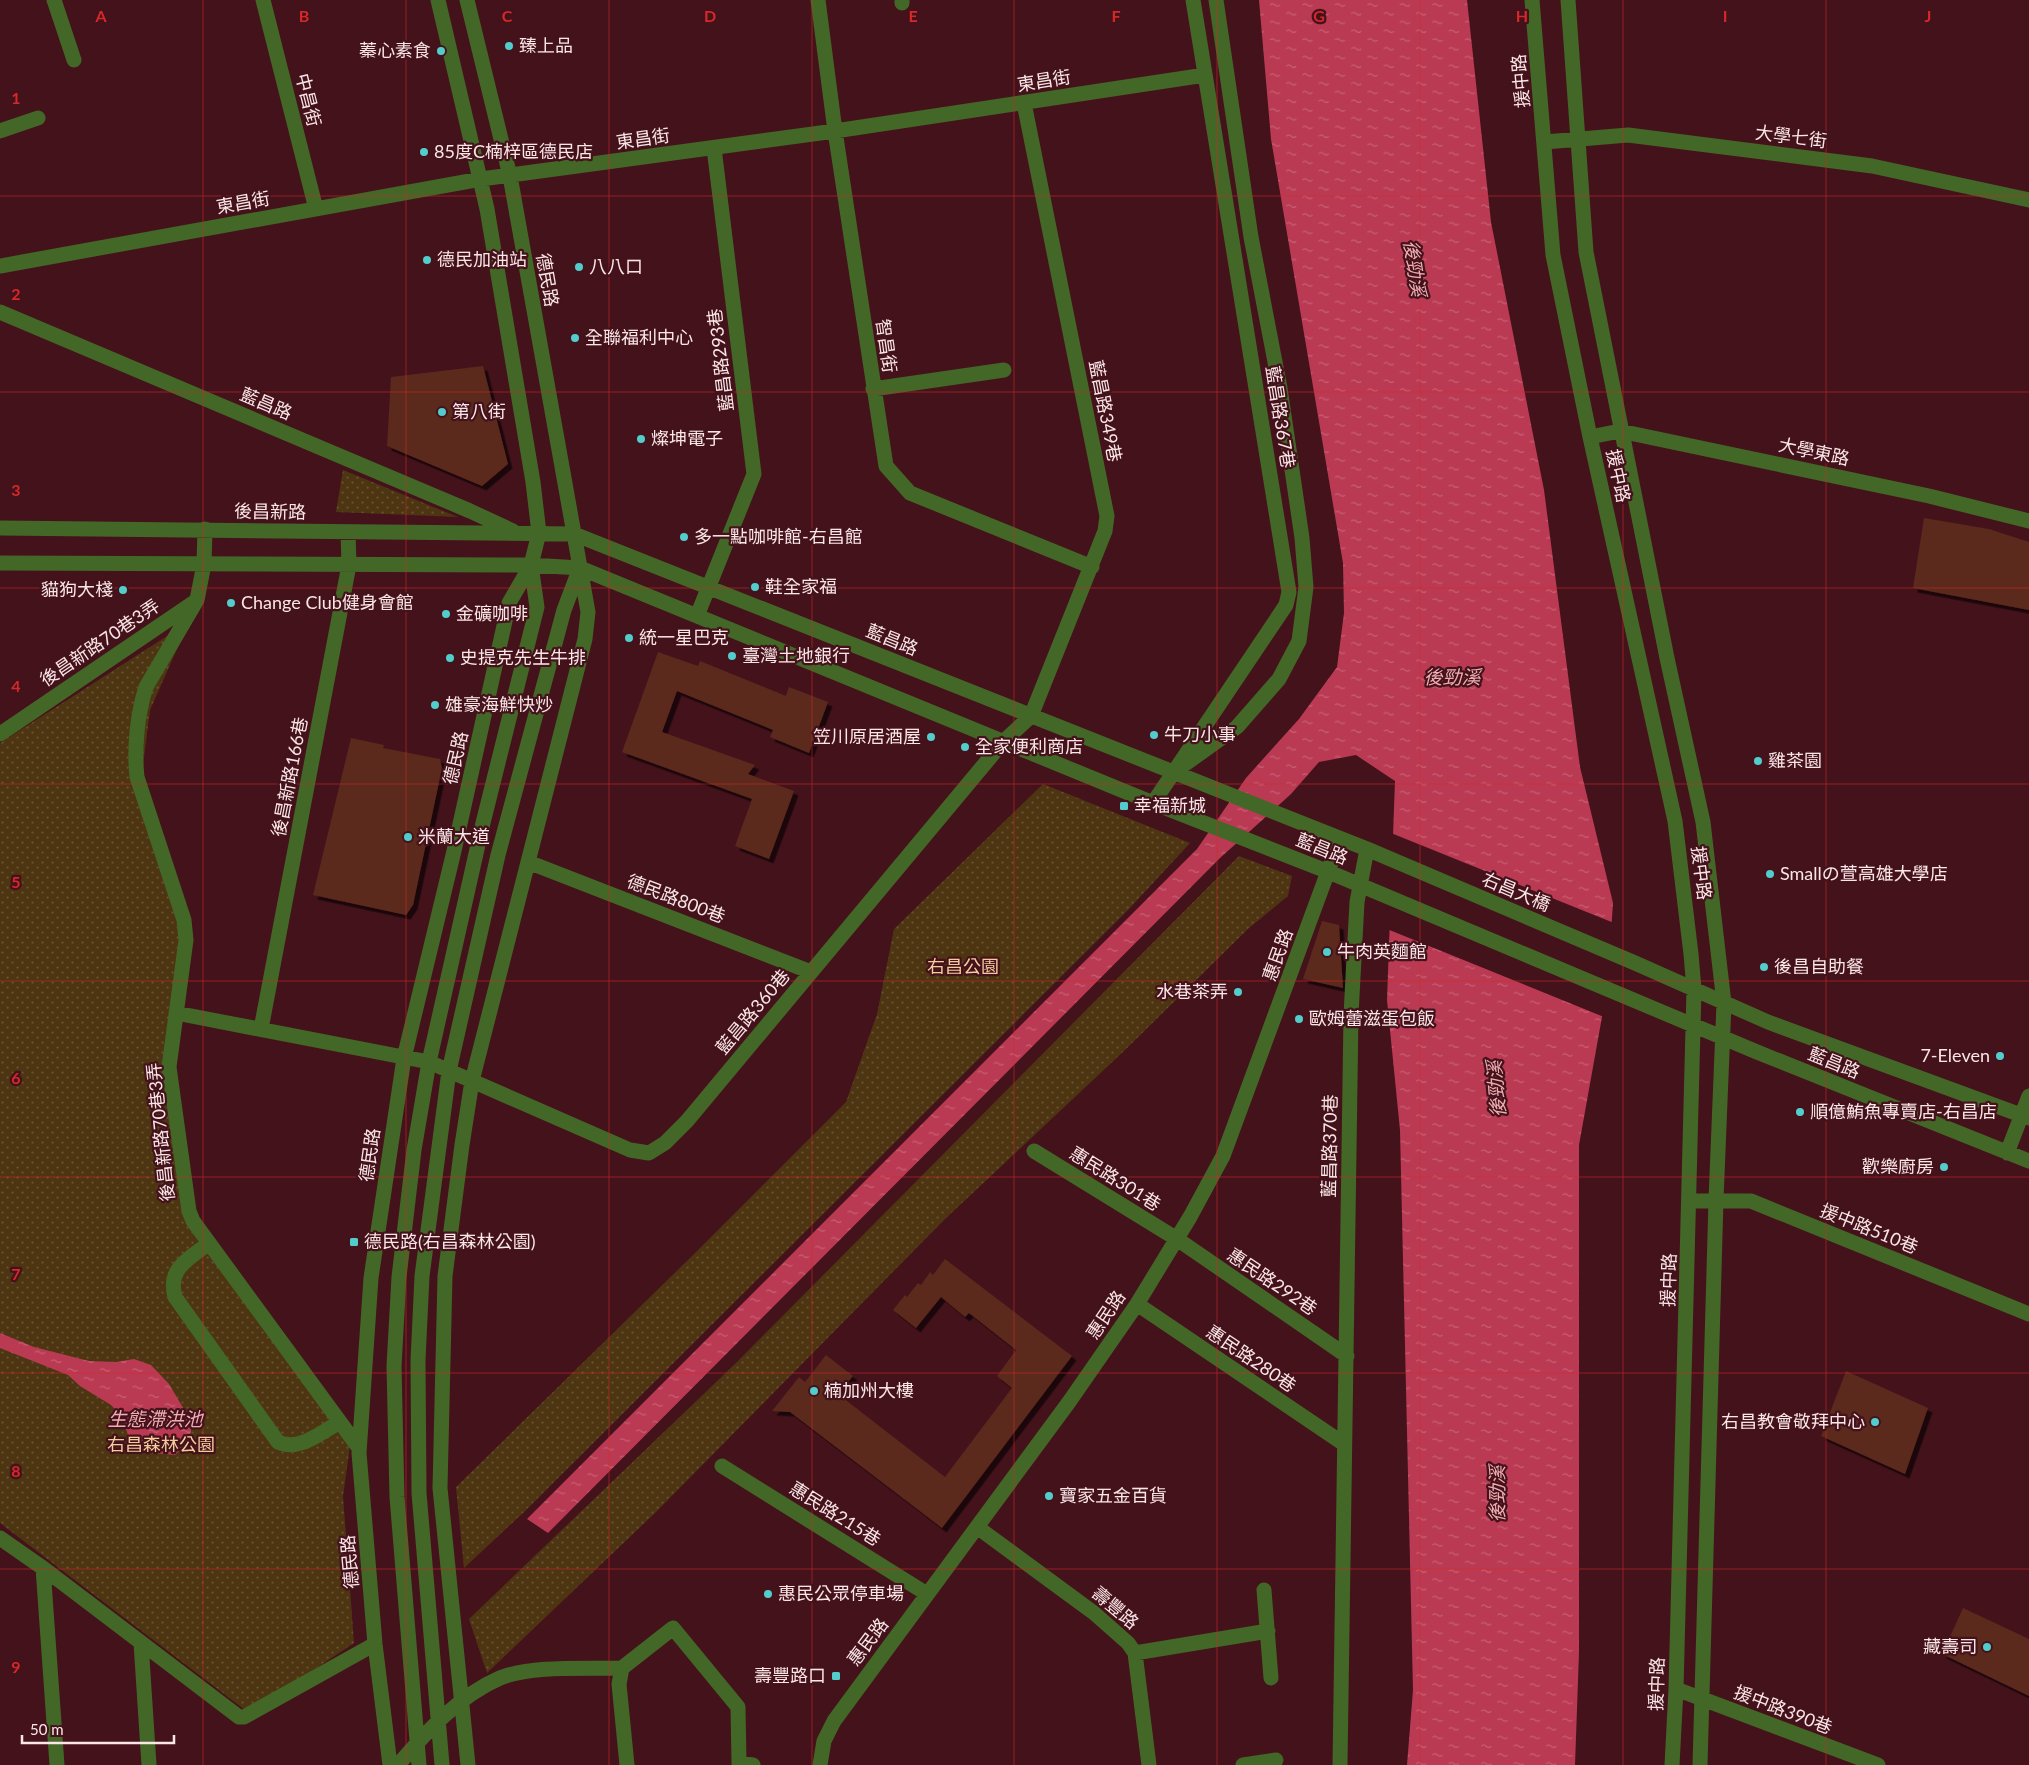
<svg xmlns="http://www.w3.org/2000/svg" width="2029" height="1765" viewBox="0 0 2029 1765" font-family="Lato,'Noto Sans TC','Noto Sans JP',sans-serif">
<defs>
<pattern id="park-dots" width="8" height="8" patternUnits="userSpaceOnUse" patternTransform="scale(1.25)"><rect width="8" height="8" fill="#4d3512"/><path d="M2 2h.1M6 6h.1" fill="none" stroke="#685234" stroke-width="1.8" stroke-linecap="round"/></pattern>
<pattern id="water-ripples" width="26" height="14" patternUnits="userSpaceOnUse" patternTransform="scale(1.25)"><rect width="26" height="14" fill="#ba3a53"/><path d="M2 4q2-2 4 0t4 0M15 11q2-2 4 0t4 0" fill="none" stroke="#c86074"/></pattern>
<filter id="shadow"><feDropShadow dx="4.5" dy="4.5" stdDeviation="0" flood-color="#0009"/></filter>
</defs>
<rect width="100%" height="100%" fill="#44121b"/>
<path fill="url(#park-dots)" d="M343,470L458,517L336,512Z
M189,622L150,710L142,773L187,938L165,1099L193,1224L352,1432L343,1496L354,1643L249,1713L0,1523V743Z
M1043,784L1190,843L1128,910L524,1512L464,1568L456,1487L693,1255L846,1102L877,1014L894,929Z
M1239,856L1292,876L1288,896L1249,928L1124,1051L945,1219L655,1513L487,1673L469,1619L737,1362Z"/>
<path fill="url(#water-ripples)" d="M1259,0H1467L1491,222L1544,490L1580,767L1613,903L1607,989L1579,1145V1652L1575,1765H1407L1413,1690L1400,1130L1387,1000L1395,781L1356,755L1319,762L1291,794L1220,858L548,1533L527,1519L1197,849L1246,778L1299,719L1337,667L1344,613L1343,563L1271,139Z
M0,1333L34,1347L89,1361L116,1362L134,1359L151,1365L169,1384L192,1423L189,1443L175,1455L143,1452L129,1438L122,1417L111,1405L80,1386L68,1375L0,1348Z"/>
<path fill="#44121b" d="M1391,833L1614,923L1609,989L1604,1017L1387,929Z"/>
<path fill="#5b291e" filter="url(#shadow)" d="M483,366L508,464L482,486L387,446L391,377Z
M1924,518L1989,529L2029,542V610L1913,588Z
M658,652L698,666L700,661L786,696L789,687L828,702L809,753L770,737L773,730L677,691L662,732L755,765L748,774L794,791L769,859L735,846L752,799L622,752Z
M351,738L384,745L383,748L440,759L442,768L413,905L406,915L313,895Z
M1322,921L1339,925L1343,988L1303,979Z
M945,1259L1072,1356L942,1528L790,1412L772,1411L799,1377L805,1382L826,1355L853,1376L838,1394L945,1477L1012,1388L997,1376L1016,1350L969,1313L965,1317L941,1297L916,1328L893,1310L905,1295L907,1297L918,1283L921,1285L930,1272L933,1275Z
M1846,1371L1928,1408L1905,1474L1821,1436Z
M1963,1608L2029,1639V1696L1942,1654Z"/>
<g fill="none" stroke-linecap="round" stroke-linejoin="round">
<path stroke="#436727" stroke-width="15" d="M54,0L74,60
M263,0L316,209
M467,0L510,176L588,612L585,639L472,1081L462,1145L445,1276L440,1488L468,1765
M818,0L835,131L886,466L910,493L1092,567
M902,0V3
M1532,0L1553,255L1590,437L1675,821L1691,954L1694,989L1676,1689L1672,1765
M1568,0L1586,252L1667,658L1703,822L1724,1003L1716,1200L1700,1765
M0,131L38,118
M1545,142L1628,135L1872,166L2029,200
M0,266L481,179L835,131L1205,75
M0,312L470,511L513,531
M873,389L1004,370
M1590,437L1620,431L1929,496L2029,521
M0,528L574,534L1367,849L1635,963L1768,1022L2029,1118
M205,529L204,564L197,600L146,687C137,714 134,750 137,777L184,920L186,940L169,1067L189,1211L193,1221L359,1448
M0,563L531,565L580,568L1153,803L1329,872L1757,1052L2029,1161
M697,616L754,474L714,148
M0,734L193,603
M1181,767L1237,727L1279,679L1299,641L1306,587L1302,538L1280,388L1251,237L1216,0
M1153,803L1286,605L1289,592L1193,0
M528,862L811,972
M176,1013L429,1062L630,1150L649,1153L665,1143L687,1121L1003,742L1031,716L1105,531L1107,516L1024,103
M261,1029L349,565L348,532
M1034,1151L1177,1239L1347,1356
M2007,1153L2029,1096
M1690,1201H1751L2029,1314
M209,1243C189,1259 167,1268 175,1297L278,1442C299,1452 321,1432 340,1422
M1137,1304L1344,1444
M722,1466L927,1594
M977,1527L1094,1613L1128,1643L1135,1653L1149,1765
M0,1538L43,1568L239,1717H244L375,1644
M43,1568L57,1765
M1264,1590L1271,1678
M141,1643L149,1765
M1135,1653L1268,1631
M622,1668L673,1628L738,1707L739,1763L753,1765
M622,1668L619,1684L627,1765
M1676,1689L1878,1765
M390,1765L375,1644L359,1453L371,1278L404,1058L454,851L509,603L531,565L539,533L533,482L487,209L438,0
M398,1765C426,1732 460,1695 500,1678C531,1665 588,1669 622,1668
M419,1765L397,1497L394,1366L399,1277L414,1150L429,1062L482,827L537,607L531,565
M442,1765L419,1493L418,1360L422,1276L449,1071L498,855L564,610L580,568
M820,1765L824,1741L834,1721L1069,1402L1137,1304L1190,1217L1223,1156L1340,839
M1243,1765L1276,1760
M1340,1765L1351,1015L1357,902L1367,849"/>
</g>
<path fill="none" stroke="#d62828" stroke-width="1" stroke-opacity="0.55" d="M203,0V1765M406,0V1765M609,0V1765M812,0V1765M1014,0V1765M1217,0V1765M1420,0V1765M1623,0V1765M1826,0V1765M0,196H2029M0,392H2029M0,588H2029M0,784H2029M0,981H2029M0,1177H2029M0,1373H2029M0,1569H2029"/>
<g fill="#53cdcb" stroke="#44121b" stroke-width="2">
<circle cx="509" cy="46" r="5"/>
<circle cx="441" cy="51" r="5"/>
<circle cx="424" cy="152" r="5"/>
<circle cx="427" cy="260" r="5"/>
<circle cx="579" cy="267" r="5"/>
<circle cx="575" cy="338" r="5"/>
<circle cx="442" cy="412" r="5"/>
<circle cx="641" cy="439" r="5"/>
<circle cx="684" cy="537" r="5"/>
<circle cx="755" cy="587" r="5"/>
<circle cx="123" cy="590" r="5"/>
<circle cx="231" cy="603" r="5"/>
<circle cx="446" cy="614" r="5"/>
<circle cx="629" cy="638" r="5"/>
<circle cx="732" cy="656" r="5"/>
<circle cx="450" cy="658" r="5"/>
<circle cx="435" cy="705" r="5"/>
<circle cx="1154" cy="735" r="5"/>
<circle cx="931" cy="737" r="5"/>
<circle cx="965" cy="747" r="5"/>
<circle cx="1758" cy="761" r="5"/>
<rect x="1119" y="801" width="10" height="10" rx="2.5"/>
<circle cx="408" cy="837" r="5"/>
<circle cx="1770" cy="874" r="5"/>
<circle cx="1327" cy="952" r="5"/>
<circle cx="1764" cy="967" r="5"/>
<circle cx="1238" cy="992" r="5"/>
<circle cx="1299" cy="1019" r="5"/>
<circle cx="2000" cy="1056" r="5"/>
<circle cx="1800" cy="1112" r="5"/>
<circle cx="1944" cy="1167" r="5"/>
<rect x="349" y="1237" width="10" height="10" rx="2.5"/>
<circle cx="814" cy="1391" r="5"/>
<circle cx="1875" cy="1422" r="5"/>
<circle cx="1049" cy="1496" r="5"/>
<circle cx="768" cy="1594" r="5"/>
<circle cx="1987" cy="1647" r="5"/>
<rect x="831" y="1671" width="10" height="10" rx="2.5"/>
</g>
<g text-anchor="middle" stroke-width="4.5" stroke-linejoin="round" paint-order="stroke">
<g font-size="18" fill="#fae5e7" stroke="#44121b" text-anchor="start">
<text x="519" y="52">臻上品</text>
<text x="431" y="57" text-anchor="end">蓁心素食</text>
<text x="434" y="158">85度C楠梓區德民店</text>
<text x="437" y="266">德民加油站</text>
<text x="589" y="273">八八口</text>
<text x="585" y="344">全聯福利中心</text>
<text x="452" y="418">第八街</text>
<text x="651" y="445">燦坤電子</text>
<text x="694" y="543">多一點咖啡館-右昌館</text>
<text x="765" y="593">鞋全家福</text>
<text x="113" y="596" text-anchor="end">貓狗大棧</text>
<text x="241" y="609">Change Club健身會館</text>
<text x="456" y="620">金礦咖啡</text>
<text x="639" y="644">統一星巴克</text>
<text x="742" y="662">臺灣土地銀行</text>
<text x="460" y="664">史提克先生牛排</text>
<text x="445" y="711">雄豪海鮮快炒</text>
<text x="1164" y="741">牛刀小事</text>
<text x="921" y="743" text-anchor="end">笠川原居酒屋</text>
<text x="975" y="753">全家便利商店</text>
<text x="1768" y="767">雞茶園</text>
<text x="1134" y="812">幸福新城</text>
<text x="418" y="843">米蘭大道</text>
<text x="1780" y="880">Smallの萱高雄大學店</text>
<text x="1337" y="958">牛肉英麵館</text>
<text x="1774" y="973">後昌自助餐</text>
<text x="1228" y="998" text-anchor="end">水巷茶弄</text>
<text x="1309" y="1025">歐姆蕾滋蛋包飯</text>
<text x="1990" y="1062" text-anchor="end">7-Eleven</text>
<text x="1810" y="1118">順億鮪魚專賣店-右昌店</text>
<text x="1934" y="1173" text-anchor="end">歡樂廚房</text>
<text x="364" y="1248">德民路(右昌森林公園)</text>
<text x="824" y="1397">楠加州大樓</text>
<text x="1865" y="1428" text-anchor="end">右昌教會敬拜中心</text>
<text x="1059" y="1502">寶家五金百貨</text>
<text x="778" y="1600">惠民公眾停車場</text>
<text x="1977" y="1653" text-anchor="end">藏壽司</text>
<text x="826" y="1682" text-anchor="end">壽豐路口</text>
</g>
<g font-size="18" fill="#fae5e7" stroke="#44121b">
<text transform="translate(1044 81) rotate(-9)" y="6">東昌街</text>
<text transform="translate(1521 81) rotate(-95)" y="6">援中路</text>
<text transform="translate(308 100) rotate(76)" y="6">中昌街</text>
<text transform="translate(1791 137) rotate(7)" y="6">大學七街</text>
<text transform="translate(643 139) rotate(-8)" y="6">東昌街</text>
<text transform="translate(243 203) rotate(-10)" y="6">東昌街</text>
<text transform="translate(547 280) rotate(80)" y="6">德民路</text>
<text transform="translate(886 346) rotate(82)" y="6">智昌街</text>
<text transform="translate(721 360) rotate(-97)" y="6">藍昌路293巷</text>
<text transform="translate(266 404) rotate(23)" y="6">藍昌路</text>
<text transform="translate(1105 411) rotate(79)" y="6">藍昌路349巷</text>
<text transform="translate(1280 417) rotate(81)" y="6">藍昌路367巷</text>
<text transform="translate(1814 452) rotate(12)" y="6">大學東路</text>
<text transform="translate(1618 476) rotate(78)" y="6">援中路</text>
<text transform="translate(270 512) rotate(1)" y="6">後昌新路</text>
<text transform="translate(892 640) rotate(22)" y="6">藍昌路</text>
<text transform="translate(100 643) rotate(-34)" y="6">後昌新路70巷3弄</text>
<text transform="translate(456 758) rotate(-77)" y="6">德民路</text>
<text transform="translate(290 777) rotate(-79)" y="6">後昌新路166巷</text>
<text transform="translate(1322 849) rotate(22)" y="6">藍昌路</text>
<text transform="translate(1701 873) rotate(83)" y="6">援中路</text>
<text transform="translate(1516 892) rotate(23)" y="6">右昌大橋</text>
<text transform="translate(676 899) rotate(21)" y="6">德民路800巷</text>
<text transform="translate(1278 955) rotate(-70)" y="6">惠民路</text>
<text transform="translate(753 1012) rotate(-50)" y="6">藍昌路360巷</text>
<text transform="translate(1834 1063) rotate(22)" y="6">藍昌路</text>
<text transform="translate(161 1132) rotate(-96)" y="6">後昌新路70巷3弄</text>
<text transform="translate(1330 1146) rotate(-89)" y="6">藍昌路370巷</text>
<text transform="translate(370 1155) rotate(-82)" y="6">德民路</text>
<text transform="translate(1115 1179) rotate(32)" y="6">惠民路301巷</text>
<text transform="translate(1869 1229) rotate(22)" y="6">援中路510巷</text>
<text transform="translate(1669 1280) rotate(-88)" y="6">援中路</text>
<text transform="translate(1272 1282) rotate(34)" y="6">惠民路292巷</text>
<text transform="translate(1106 1315) rotate(-56)" y="6">惠民路</text>
<text transform="translate(1251 1359) rotate(34)" y="6">惠民路280巷</text>
<text transform="translate(835 1514) rotate(32)" y="6">惠民路215巷</text>
<text transform="translate(350 1562) rotate(-95)" y="6">德民路</text>
<text transform="translate(1115 1608) rotate(40)" y="6">壽豐路</text>
<text transform="translate(868 1642) rotate(-53)" y="6">惠民路</text>
<text transform="translate(1657 1684) rotate(-88)" y="6">援中路</text>
<text transform="translate(1783 1710) rotate(21)" y="6">援中路390巷</text>
</g>
<g font-size="18" fill="#f3cc9b" stroke="#44121b">
<text x="963" y="973">右昌公園</text>
<text x="161" y="1451">右昌森林公園</text>
</g>
<g font-size="19" font-style="italic" fill="#efadb3" stroke="#44121b">
<text transform="translate(1415 268) rotate(81)" y="7">後勁溪</text>
<text x="1452" y="684">後勁溪</text>
<text transform="translate(1496 1089) rotate(-95)" y="7">後勁溪</text>
<text x="155" y="1426">生態滯洪池</text>
<text transform="translate(1497 1494) rotate(-90)" y="7">後勁溪</text>
</g>
</g>
<g font-size="16" text-anchor="middle" font-weight="bold" fill="#d62828" stroke="#44121b" stroke-width="4.5" stroke-linejoin="round" paint-order="stroke">
<text x="101" y="22">A</text>
<text x="304" y="22">B</text>
<text x="507" y="22">C</text>
<text x="710" y="22">D</text>
<text x="913" y="22">E</text>
<text x="1116" y="22">F</text>
<text x="1319" y="22">G</text>
<text x="1522" y="22">H</text>
<text x="1725" y="22">I</text>
<text x="1928" y="22">J</text>
<text x="16" y="104">1</text>
<text x="16" y="300">2</text>
<text x="16" y="496">3</text>
<text x="16" y="692">4</text>
<text x="16" y="888">5</text>
<text x="16" y="1084">6</text>
<text x="16" y="1280">7</text>
<text x="16" y="1477">8</text>
<text x="16" y="1673">9</text>
</g>
<path d="M22 1735v8h152v-8" fill="none" stroke="#fae5e7" stroke-width="2.5"/>
<text x="30" y="1735" font-size="15" fill="#fae5e7" stroke="#44121b" stroke-width="4" paint-order="stroke">50 m</text>
</svg>
